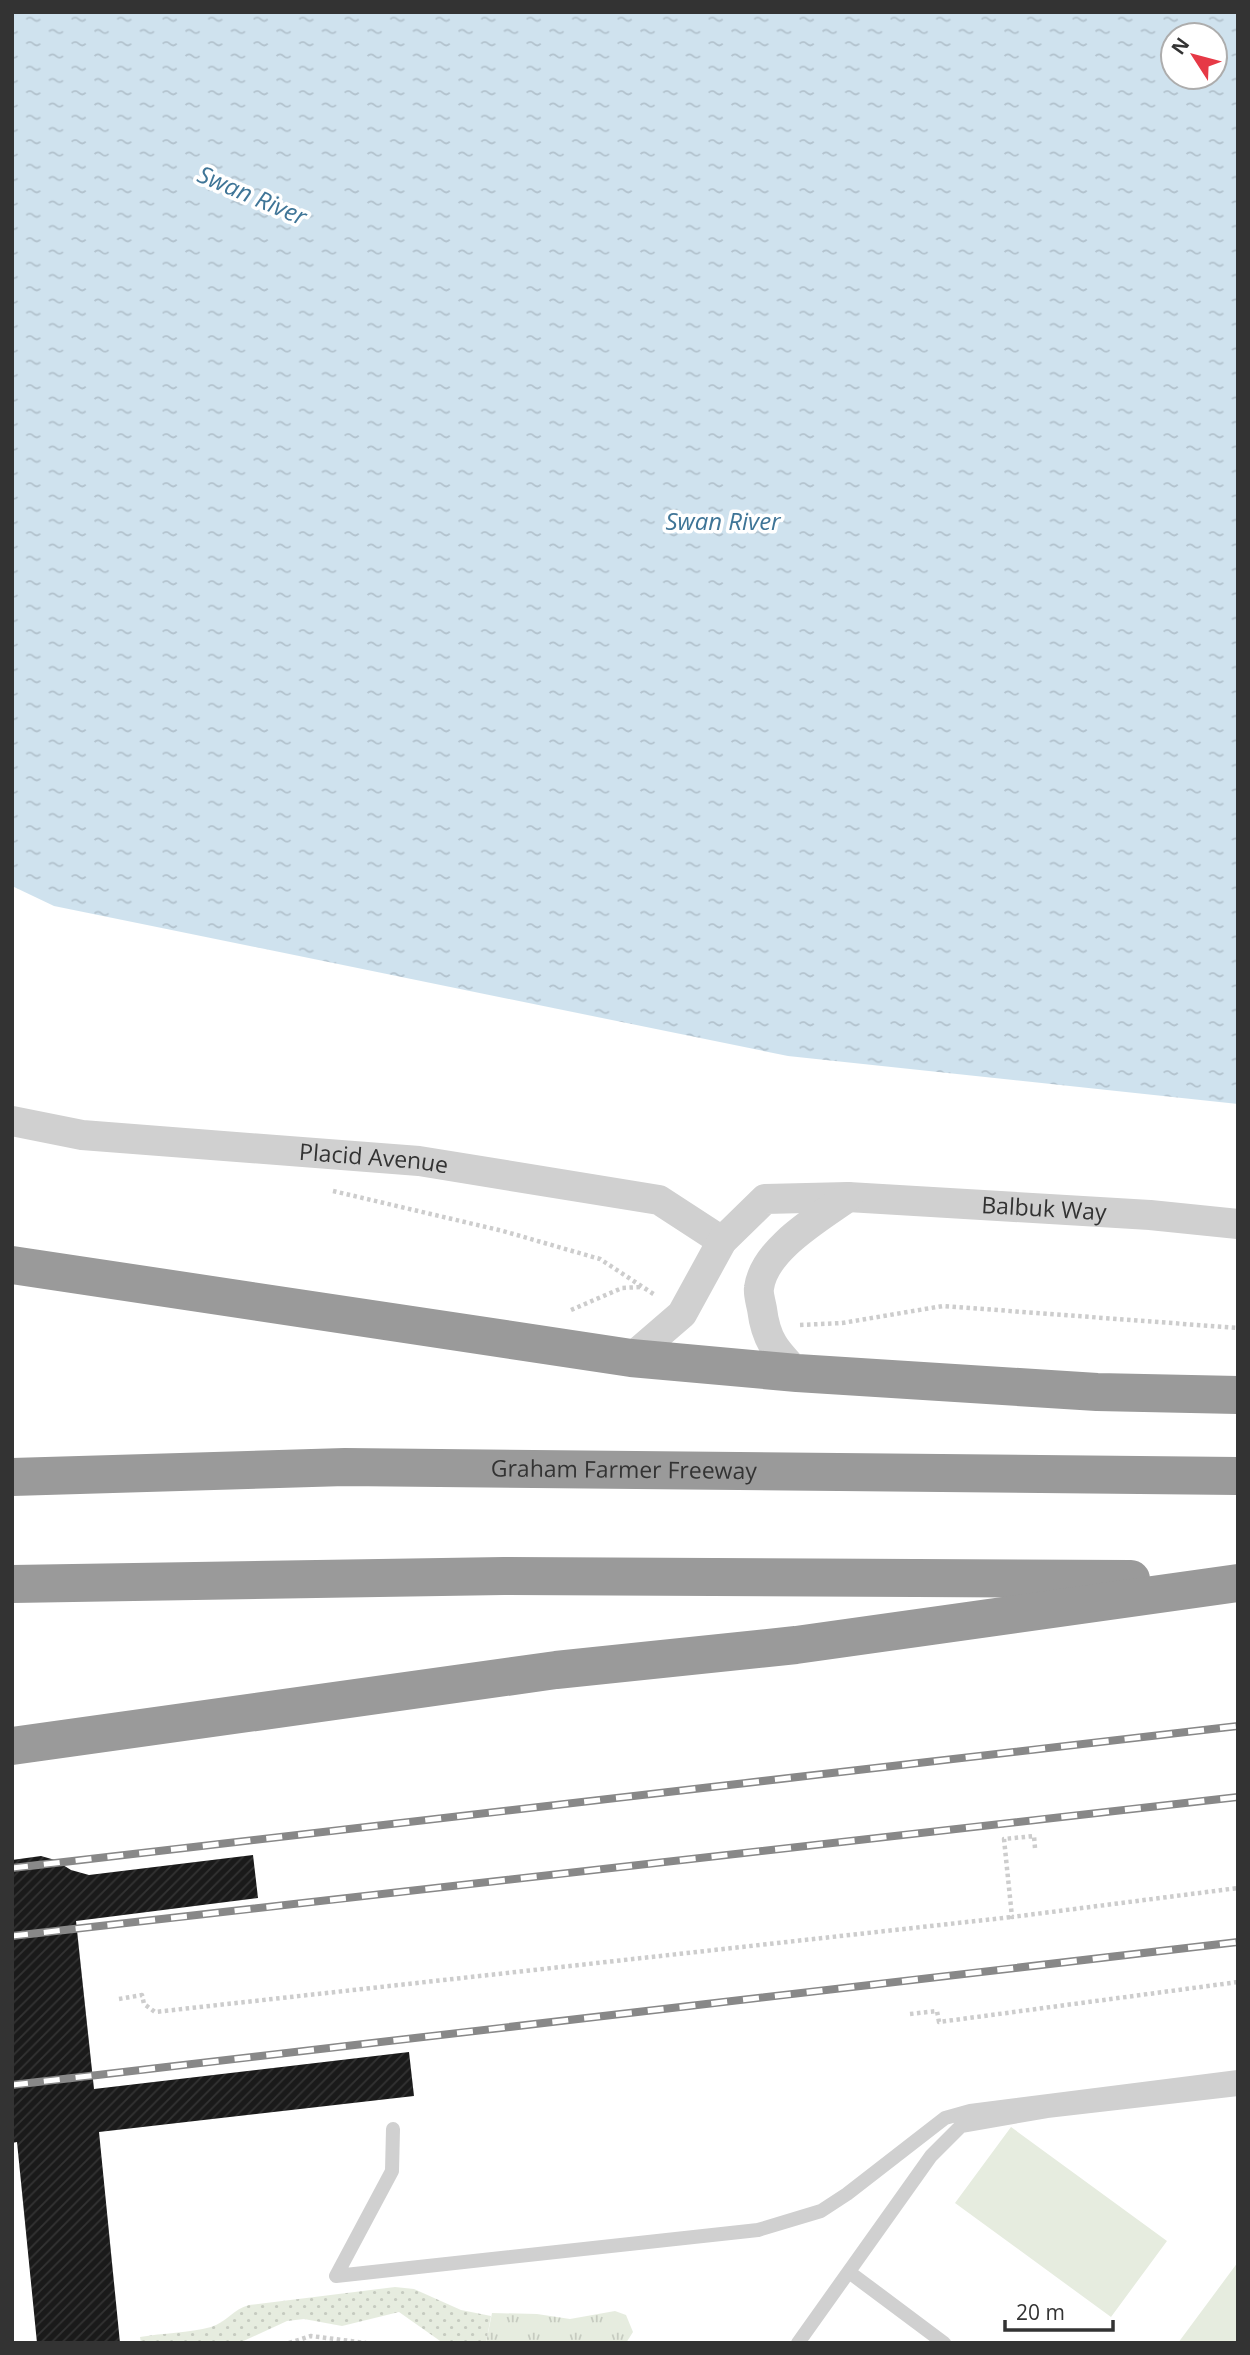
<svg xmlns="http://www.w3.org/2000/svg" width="1250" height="2355" viewBox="0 0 1250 2355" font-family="'Open Sans',sans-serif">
<defs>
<pattern id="grass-tufts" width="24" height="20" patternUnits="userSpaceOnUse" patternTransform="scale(1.75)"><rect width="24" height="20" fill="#e6ecdf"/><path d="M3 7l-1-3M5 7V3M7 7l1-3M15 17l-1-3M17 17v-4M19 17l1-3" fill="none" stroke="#c6cbc0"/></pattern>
<pattern id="garden-dots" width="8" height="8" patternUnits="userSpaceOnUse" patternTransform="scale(1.75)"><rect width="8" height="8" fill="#e6ecdf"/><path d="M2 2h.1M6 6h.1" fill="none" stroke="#c6cbc0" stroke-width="1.8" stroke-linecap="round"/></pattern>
<pattern id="water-ripples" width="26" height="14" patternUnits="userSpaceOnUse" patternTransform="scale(1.75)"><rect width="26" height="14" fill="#cfe2ee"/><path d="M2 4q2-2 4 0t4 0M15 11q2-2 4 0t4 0" fill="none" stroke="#b2c2cd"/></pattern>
<pattern id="building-hatch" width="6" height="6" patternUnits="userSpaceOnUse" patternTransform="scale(1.75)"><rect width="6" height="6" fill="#1a1a1a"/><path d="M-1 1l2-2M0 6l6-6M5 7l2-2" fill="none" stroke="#333"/></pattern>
</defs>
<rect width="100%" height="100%" fill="#fff"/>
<path fill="url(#grass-tufts)" d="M615,2311L626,2315L633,2332L626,2343H486L492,2313L537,2314L570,2319Z"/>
<path fill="url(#garden-dots)" d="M395,2287L414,2289L461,2310L491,2316L486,2343H443L399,2312L342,2326L304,2319L287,2321L239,2343H141L140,2337C163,2333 189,2333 211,2327C227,2322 233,2309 249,2305Z"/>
<path fill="#e6ecdf" d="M1011,2127L1167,2241L1111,2317L955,2203Z
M1238,2262V2343H1178Z"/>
<path fill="url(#water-ripples)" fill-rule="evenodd" d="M12,12H1238V1104L788,1056L54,906L12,886ZM1173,35H1215V77H1173Z"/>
<path fill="url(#building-hatch)" d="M253,1855L258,1898L76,1921L94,2089L409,2052L414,2096L99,2132L120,2343H37L17,2142L12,2143V1860L41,1856L55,1860L71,1870L89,1875Z"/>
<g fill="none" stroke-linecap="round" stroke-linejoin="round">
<path stroke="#cdcdcd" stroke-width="4.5" stroke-dasharray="3.5 3.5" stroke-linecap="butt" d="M333,1191L503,1231L600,1259L655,1295
M571,1310L622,1288L641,1287
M800,1325L842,1323L943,1306L1238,1328
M1035,1848L1034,1836L1004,1839L1012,1917L1238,1888
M119,1999L142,1995L144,2004L155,2012L1012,1917
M910,2014L937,2011L939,2022L1238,1982
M289,2343L311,2336L366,2343"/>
<path stroke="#d0d0d0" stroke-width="14" d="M393,2129L392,2171L336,2276L758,2230L821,2211L847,2194L945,2118L970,2111L1238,2077
M849,2272L944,2343
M798,2343L931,2156L961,2126L1047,2111L1238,2089"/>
<g stroke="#d0d0d0" stroke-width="30">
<path id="s1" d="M12,1121L82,1135L419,1161L659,1200L722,1241"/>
<path id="s2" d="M631,1358L682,1314L722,1241L765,1199L848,1197L1150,1215L1238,1224"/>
<path d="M797,1373C776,1351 766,1341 762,1309C761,1303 758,1294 759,1288C764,1249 819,1218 848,1197"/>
</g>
<g stroke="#9a9a9a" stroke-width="38">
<path d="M12,1265L631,1358L797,1373L1097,1392L1238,1395"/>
<path id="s3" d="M12,1477L345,1467L1238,1476"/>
<path d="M12,1584L504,1576L1131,1579"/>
<path d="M12,1746L556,1670L796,1645L1238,1583"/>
</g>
<defs>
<path id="rail" d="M12,1868L1238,1726
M12,1936L1238,1797
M12,2085L1238,1942"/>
</defs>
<use href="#rail" stroke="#888" stroke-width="8"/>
<use href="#rail" stroke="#fff" stroke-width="5" stroke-dasharray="16" stroke-linecap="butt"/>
</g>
<g text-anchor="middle" stroke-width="7" stroke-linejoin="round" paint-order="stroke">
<g font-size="23" fill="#333" stroke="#fff">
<text dy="8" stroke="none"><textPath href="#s1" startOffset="364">Placid Avenue</textPath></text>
<text dy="8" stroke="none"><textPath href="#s2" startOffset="490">Balbuk Way</textPath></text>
<text dy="8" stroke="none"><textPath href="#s3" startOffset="612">Graham Farmer Freeway</textPath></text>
</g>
<g font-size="24" font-style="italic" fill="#3f7597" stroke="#fff">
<text transform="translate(252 196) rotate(23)" y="8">Swan River</text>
<text x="723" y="530">Swan River</text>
</g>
</g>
<rect width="1250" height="2355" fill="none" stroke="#333333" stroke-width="28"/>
<g transform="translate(1194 56) rotate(306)"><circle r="33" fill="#ffffff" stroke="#adadad" stroke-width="2"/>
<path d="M0-5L12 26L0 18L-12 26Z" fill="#e63946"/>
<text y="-10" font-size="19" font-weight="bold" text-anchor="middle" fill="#333333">N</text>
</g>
<path d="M1005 2320v10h108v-10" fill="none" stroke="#333333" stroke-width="3.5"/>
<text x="1016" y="2320" font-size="21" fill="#333333" stroke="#ffffff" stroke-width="5" paint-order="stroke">20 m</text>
</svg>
